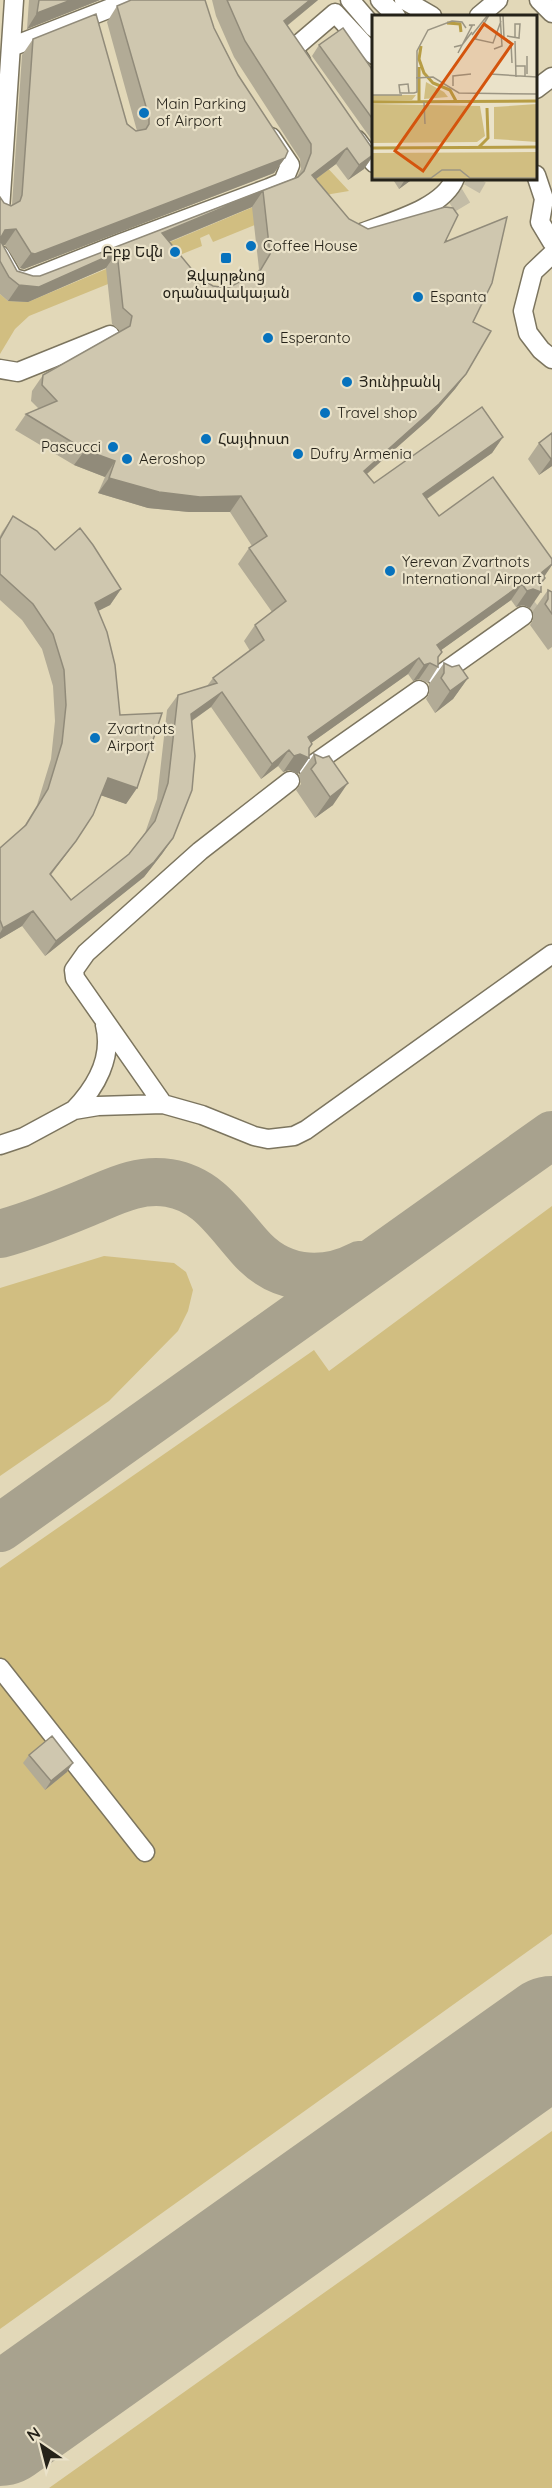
<svg xmlns="http://www.w3.org/2000/svg" width="552" height="2488" viewBox="0 0 552 2488" font-family="Quicksand,'Noto Sans Armenian',sans-serif">
<rect width="100%" height="100%" fill="#eae2c9"/>
<path fill="#e2d8b8" fill-rule="evenodd" d="M0,0H552V2488H0ZM374,16H536V178H374Z"/>
<path fill="#d1be81" d="M323,163L349,191L331,194L213,242L209,234L200,238L202,246L29,316L15,329L0,354V294L8,301L28,302L312,182Z
M552,1206V1934L0,2329V1568L314,1350L329,1371Z
M104,1256L174,1263L186,1272L193,1290L188,1311L178,1331L109,1401L0,1476V1288Z
M552,2131V2488H49Z"/>
<g fill="none" stroke-linecap="round" stroke-linejoin="round">
<path stroke="#a8a28e" stroke-width="48" d="M0,1234C30,1226 57,1215 86,1203C113,1192 138,1178 169,1183C207,1189 225,1219 249,1246C278,1280 321,1285 360,1265
M0,1528L552,1135"/>
<path stroke="#a8a28e" stroke-width="118" d="M0,2427L552,2035"/>
<path stroke="#c3bca6" stroke-width="18" stroke-dasharray="18 9" stroke-linecap="butt" d="M427,218L470,192L478,178
M523,616L540,603"/>
<defs>
<path id="minor" d="M350,0L374,28
M380,0L396,16
M404,0L432,16
M539,0L552,13
M479,16L498,0
M11,47L131,0
M301,61L293,49L335,13L374,55
M536,89L552,77
M357,140L374,163
M536,175L544,199L540,222L552,242
M0,210L14,0
M359,234C389,222 443,209 455,178
M552,254L533,272L523,311L528,333L541,350L552,359
M0,255L13,278L25,281L121,243L269,188L283,182L290,165L271,137
M0,369L18,372L110,335
M437,677L523,616
M308,768L419,690
M163,1104L75,978L74,970L86,953L200,851L290,781
M74,1110C96,1087 113,1057 105,1025
M0,1145L24,1137L74,1110L98,1106L163,1104L202,1115L254,1136L268,1139L294,1136L306,1130L552,954
M0,1668L145,1852"/>
</defs>
<use href="#minor" stroke="#7c755f" stroke-width="21"/>
<use href="#minor" stroke="#fff" stroke-width="18"/>
</g>
<path fill="#b2ab96" fill-rule="evenodd" d="M29,0H100L27,29Z
M212,0H318L287,26L374,151V155L364,169L348,180L336,164L316,179L349,219L368,229L445,242L473,322L466,374L455,389L429,419L367,474L374,483L503,437L492,453L427,499L439,516L552,559V565L544,577L545,578L541,584L530,608L523,605L516,607L511,600L441,650L442,652L438,658V667L428,683L419,679L413,681L408,674L311,743L309,749V758L298,774L289,770L283,772L278,766L261,779L211,707L192,721L173,838L162,854L144,877L45,956L22,926L0,939V848L23,828L37,805L51,759L55,721L53,686L42,649L22,620L0,600V536L2,532L13,516L55,550L121,589L110,605L98,611L120,715L137,788L126,804L101,795L76,841L51,875L71,900L129,854L145,833L157,799L167,710L178,695L207,686L213,678L250,651L244,641L255,625L272,612L238,564L249,548L252,546L230,512H189L148,508L98,493L105,477L74,465L15,430L26,414L39,409L31,401L32,391L43,375L120,331L112,324L106,268L28,302L8,301L0,294V198L4,203L12,205L22,55L33,39L136,131H137L107,22L117,6L214,28L238,75L285,158L274,173L24,269L20,268L5,245H3L17,271L33,276H40L297,177L301,169L300,159L234,57L216,16ZM252,207L259,269L257,273L228,288L213,286L199,278L169,242Z
M319,45L374,72V143L312,56Z
M392,178H414L399,189Z
M552,433V466L539,475L528,459L539,443Z
M548,590L552,592V647L548,650L530,625L533,620V611Z
M444,663L468,678L453,699L435,713L426,699L429,694V684Z
M314,754L333,805L315,818L296,790L301,784L299,775Z
M29,1755L67,1772L45,1790L23,1763Z"/>
<path fill="#918b7a" d="M71,0H100L27,29L37,13Z
M310,0H318L273,37L284,21Z
M347,148L336,164L301,190L312,175Z
M374,154L364,169L348,180L359,165Z
M285,158L274,173L24,269L20,268L31,253Z
M406,178H414L399,189Z
M263,191L252,207L151,249L162,233Z
M16,229L5,245H0V237L5,230Z
M117,252L106,268L28,302L8,301L19,285Z
M466,374L455,389L429,419L353,486L364,471Z
M503,437L492,453L412,509L423,494Z
M85,450L115,461L105,477L74,465Z
M552,458V466L539,475L551,459Z
M109,478L241,496L230,512H189L148,508L98,493Z
M552,564V565L543,578L541,573Z
M545,578L536,590L541,592L530,608L523,605L516,607L527,591Z
M522,584L511,600L426,661L437,645Z
M121,589L110,605L84,618L95,603Z
M419,658L408,674L297,753L308,737Z
M430,663L419,679L413,681L424,665Z
M468,678L453,699L435,713L450,691Z
M222,692L211,707L180,729L191,714Z
M289,750L278,766L261,779L272,764Z
M300,754L309,758L298,774L289,770L283,772L294,756Z
M108,778L137,788L126,804L97,794Z
M348,783L333,805L315,818L330,797Z
M173,838L162,854L144,877L45,956L56,941Z
M76,841L65,856L39,889L50,874Z
M33,911L22,926L0,939V933L3,928Z
M73,1763L67,1772L45,1790L51,1781Z"/>
<path fill="#cfc7af" stroke="#918b7a" stroke-width="1.5" fill-rule="evenodd" d="M39,0H71L37,13Z
M131,0H205L214,28L238,75L288,151L285,158L35,254L31,253L16,229L5,230L0,239V197L4,203L11,206L20,201L22,195L33,39L96,14L127,124L136,131L146,129L149,124V117L117,6Z
M227,0H310L284,21L374,151V154L359,165L347,148L312,175L349,219L368,229L445,207L453,208L458,215L445,242L507,217L492,283L473,322L491,331L466,374L439,404L364,471L374,483L482,407L503,437L423,494L439,516L493,477L552,559V564L541,573L545,578L541,583V592L533,589L527,591L522,584L437,645L442,652L438,657V667L430,663L424,665L419,658L308,737L312,744L309,748V758L300,754L294,756L289,750L272,764L222,692L191,714L195,756L192,790L173,838L154,862L56,941L33,911L3,928L0,920V848L26,825L48,789L62,743L66,705L64,670L53,634L33,604L0,574V539L13,516L37,531L55,550L80,528L93,545L121,589L95,603L107,632L115,665L120,715L162,713L137,788L108,778L93,815L76,841L50,874L71,900L129,854L155,821L168,783L178,695L217,683L213,678L264,640L255,625L286,601L249,548L267,536L241,496L200,497L159,492L109,478L115,461L85,450L26,414L57,401L42,385L43,375L130,326L132,316L123,308L117,252L39,287L19,285L9,277L0,261V240L17,271L33,276H40L298,177L304,171L311,153V144L245,41ZM263,191L270,254L260,271L228,288L213,286L199,278L162,233Z
M343,28L374,72V121L319,45Z
M552,433V458L551,459L539,443Z
M548,590L552,592V614L545,604L548,599Z
M444,663L452,667L459,665L468,678L450,691L441,678L444,673Z
M314,754L323,758L329,756L348,783L330,797L311,769L316,763Z
M52,1736L73,1763L51,1781L29,1755Z"/>
<g fill="#0772bd" stroke="#eae2c9" stroke-width="2">
<circle cx="144" cy="113" r="6"/>
<circle cx="251" cy="246" r="6"/>
<circle cx="175" cy="252" r="6"/>
<rect x="220" y="252" width="12" height="12" rx="3"/>
<circle cx="418" cy="297" r="6"/>
<circle cx="268" cy="338" r="6"/>
<circle cx="347" cy="382" r="6"/>
<circle cx="325" cy="413" r="6"/>
<circle cx="206" cy="439" r="6"/>
<circle cx="113" cy="447" r="6"/>
<circle cx="298" cy="454" r="6"/>
<circle cx="127" cy="459" r="6"/>
<circle cx="390" cy="571" r="6"/>
<circle cx="95" cy="738" r="6"/>
</g>
<g text-anchor="middle" stroke-width="4.5" stroke-linejoin="round" paint-order="stroke">
<g font-size="15" fill="#252219" stroke="#eae2c9" text-anchor="start">
<text x="156" y="109">Main Parking<tspan x="156" dy="17">of Airport</tspan></text>
<text x="263" y="251">Coffee House</text>
<text x="163" y="257" text-anchor="end">Բբք Եվն</text>
<text x="226" y="281" text-anchor="middle">Զվարթնոց<tspan x="226" dy="17">օդանավակայան</tspan></text>
<text x="430" y="302">Espanta</text>
<text x="280" y="343">Esperanto</text>
<text x="359" y="387">Յունիբանկ</text>
<text x="337" y="418">Travel shop</text>
<text x="218" y="444">Հայփոստ</text>
<text x="101" y="452" text-anchor="end">Pascucci</text>
<text x="310" y="459">Dufry Armenia</text>
<text x="139" y="464">Aeroshop</text>
<text x="402" y="567">Yerevan Zvartnots<tspan x="402" dy="17">International Airport</tspan></text>
<text x="107" y="734">Zvartnots<tspan x="107" dy="17">Airport</tspan></text>
</g>
</g>
<g transform="translate(372 15)">
<rect width="165" height="165" fill="#eae2c9"/>
<path d="M54,67L72,77L76,82L52,84ZM0,80H44L40,85L0,86ZM0,89L108,91L113,121L105,127L0,128ZM165,89V127L122,124V92ZM165,137V164H0V138Z" fill="#d1be81"/>
<path fill="none" stroke="#b79d45" stroke-width="3" d="M75,8L88,9L89,17M49,31L47,44L52,58L61,68L78,75L84,86M47,52V87M0,87L165,86M107,132L116,123L115,93M0,133L165,132"/>
<path fill="none" stroke="#9b9583" stroke-width="1.5" d="M117,0L103,24L121,28L129,6M131,0L132,23L139,28L140,48M100,20L115,1M135,21L147,23L148,9H143V22M143,26L144,62M82,32L90,30L100,17M122,34L130,31L128,0M86,38L100,11L97,10H103M155,41V59M144,51H153V62M118,59L165,62M44,63L61,62L87,78L165,79M81,71V61L99,59M37,78L36,69L27,70L28,78H42L45,77V36L56,15L80,6L90,7L94,13M0,80H30M52,87L53,109M0,163H59L70,155H88L98,163H165"/>
<path fill="#d4540d" fill-opacity="0.15" stroke="#d4540d" stroke-width="3" d="M112,9L140,29L51,156L23,136Z"/>
<rect width="165" height="165" fill="none" stroke="#252219" stroke-width="3"/>
</g>
<g transform="translate(42 2446) rotate(325)" stroke="#eae2c9" stroke-width="4.5" paint-order="stroke">
<path d="M0-4.5L10 22L0 15L-10 22Z" fill="#252219"/>
<text y="-9" font-size="16" font-weight="bold" text-anchor="middle" fill="#252219">N</text>
</g>
</svg>
